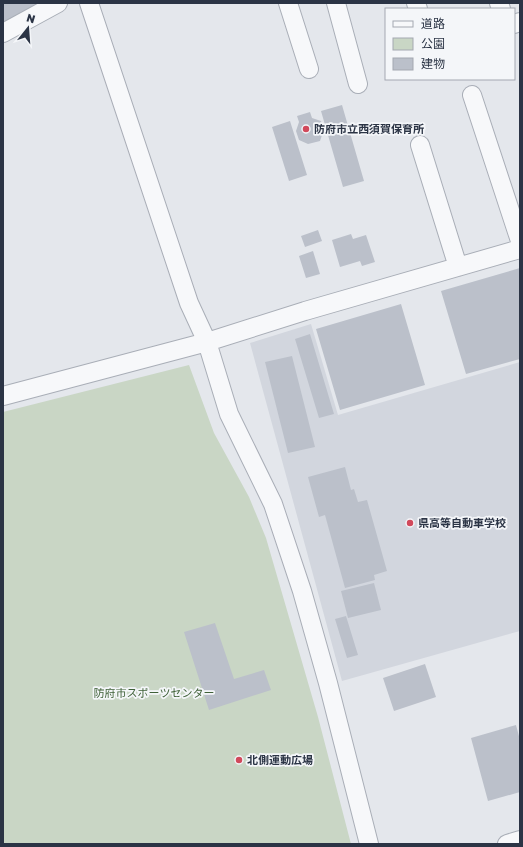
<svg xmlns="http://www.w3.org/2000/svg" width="523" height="847" viewBox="0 0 523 847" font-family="'Golos Text','Noto Sans JP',sans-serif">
<rect width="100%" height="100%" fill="#e4e7ec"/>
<path fill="#d2d6de" d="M311,324L338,415L520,362V631L342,681L250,343Z"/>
<path fill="#c9d6c5" d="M189,365L214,433L249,497L266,538L318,717L351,844H3V412Z"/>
<path fill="#bbc0ca" d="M3,3H46L3,27Z
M342,105L364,181L343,187L321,111Z
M310,112L312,118L321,121L324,129L320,141L308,144L299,140L296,131L299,122L297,116Z
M290,121L307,175L289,181L272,127Z
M318,230L322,241L305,247L301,236Z
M351,234L353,239L366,235L375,262L362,266L360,261L340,267L332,240Z
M313,251L320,274L306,278L299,256Z
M520,268V359L466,374L441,291Z
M401,304L425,385L340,410L316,329Z
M310,334L334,414L319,418L295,339Z
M292,356L315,447L288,453L265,362Z
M345,467L351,490L354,489L358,502L367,500L387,571L374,575L375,580L345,588L325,515L319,517L308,477Z
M374,583L381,610L348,618L341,591Z
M346,616L358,655L347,658L335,619Z
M215,623L234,679L264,670L271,690L209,710L184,632Z
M425,664L436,697L394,711L383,678Z
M516,725L520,740V792L488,801L471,738Z"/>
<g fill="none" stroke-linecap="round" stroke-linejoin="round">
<defs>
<path id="minor" d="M89,3L189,303L207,342L229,414L273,504L302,591L328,683L369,844
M288,3L309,69
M336,3L358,84
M416,3L418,9
M499,3L501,9
M514,24L520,22
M3,33L58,3
M472,95L520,241
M420,145L458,267
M3,396L207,342L305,311L520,249
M507,844L520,840"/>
</defs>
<use href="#minor" stroke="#a9aeb7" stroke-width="20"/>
<use href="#minor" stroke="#f7f8fa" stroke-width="18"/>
</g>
<g fill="#d1495b" stroke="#f4f6f9" stroke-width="1.5">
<circle cx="306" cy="129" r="4"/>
<circle cx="410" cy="523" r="4"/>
<circle cx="239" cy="760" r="4"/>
</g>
<g text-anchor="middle" stroke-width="3.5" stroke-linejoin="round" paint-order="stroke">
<g font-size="11" font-weight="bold" fill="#2b3445" stroke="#f4f6f9" text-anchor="start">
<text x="314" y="133">防府市立西須賀保育所</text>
<text x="418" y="527">県高等自動車学校</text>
<text x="247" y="764">北側運動広場</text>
</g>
<g font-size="11" fill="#3f6138" stroke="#f4f6f9">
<text x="154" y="697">防府市スポーツセンター</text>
</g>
</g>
<rect width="523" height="847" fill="none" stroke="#2b3445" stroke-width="8"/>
<rect x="385" y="8" width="130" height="72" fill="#f4f6f9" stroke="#a4a8b1"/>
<rect x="393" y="21" width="20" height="6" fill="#f7f8fa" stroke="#a4a8b1"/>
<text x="421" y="28" font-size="12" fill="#2b3445">道路</text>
<rect x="393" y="38" width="20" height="12" fill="#c9d6c5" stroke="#a4a8b1"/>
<text x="421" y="48" font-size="12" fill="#2b3445">公園</text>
<rect x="393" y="58" width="20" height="12" fill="#bbc0ca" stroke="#a4a8b1"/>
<text x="421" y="68" font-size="12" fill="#2b3445">建物</text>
<g transform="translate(28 28) rotate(17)" stroke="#f4f6f9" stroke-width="3" paint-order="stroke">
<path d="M0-3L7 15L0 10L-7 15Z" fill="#2b3445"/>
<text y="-6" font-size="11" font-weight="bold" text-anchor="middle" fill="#2b3445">N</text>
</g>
</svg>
